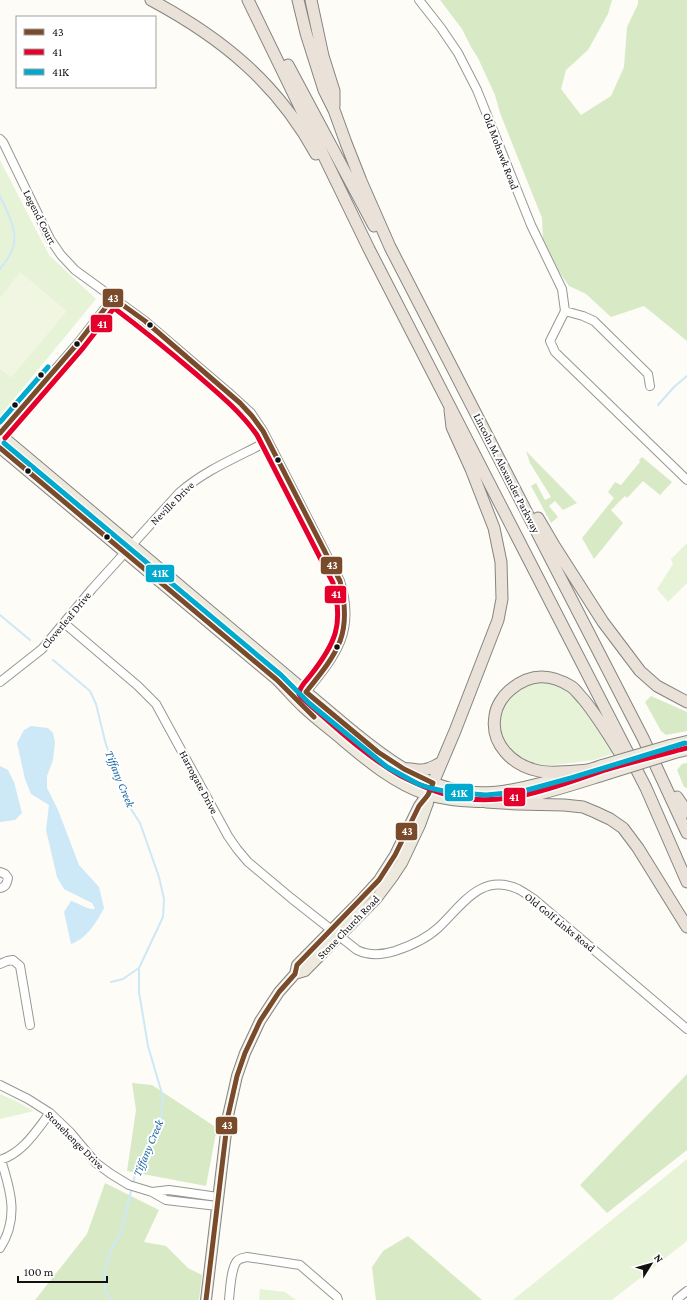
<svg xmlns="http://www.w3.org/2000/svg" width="687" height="1300" viewBox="0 0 687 1300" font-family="'Crimson Pro',serif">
<rect width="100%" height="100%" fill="#fdfcf7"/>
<path fill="#e7f3d7" d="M0,160L49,255L96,299L0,416Z
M687,543V583L668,602L657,589L673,564L671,559Z
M537,679L566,687L583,703L615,753L594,760L547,766L545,768L533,765L520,758L507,746L500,733L498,715L511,691Z
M0,1094L18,1102L34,1111L0,1119Z
M687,1159V1241L612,1300H513Z
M260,1289L285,1292L296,1300H259Z"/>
<path fill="#d8eac5" d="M440,0H612L608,14L588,50L566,70L561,89L581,115L611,96L624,67L627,27L638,4V0H687V341L644,306L611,317L586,294L569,286L553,263L543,240L542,218L500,113L495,95L478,58L471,47L462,29Z
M526,451L577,503L563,510L555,501L549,506L558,517L551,523L531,486L536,483L545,500L551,497L530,463Z
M642,457L672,482L660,495L643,481L627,498L625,496L611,510L623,523L594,559L582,538L614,498L608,492L615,482L621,485L640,462L639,460Z
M651,696L687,712V731L666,735L661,731L645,702Z
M687,763V788L684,787L677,770L682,764Z
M687,1074V1150L607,1213L580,1185Z
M132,1083L152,1085L217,1128L206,1186L127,1171L136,1110Z
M105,1183L159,1210L144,1242L166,1246L188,1268L202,1275L199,1300H35L87,1234Z
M408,1236L482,1300H376L372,1267L383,1251Z"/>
<path fill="#f0f6e1" d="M20,272L67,311L11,378L0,369V298Z"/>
<path fill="#cde8f7" d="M31,726L48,728L53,733L55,742L53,760L47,776V788L58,810L79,865L99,887L104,908C97,922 86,939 71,944L64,912L71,901C79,903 87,910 95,909L92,903L64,889L57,877L46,830L49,805L31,794L25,779L17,743L24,730Z
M0,766L8,770L14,782L22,813L15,820L0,822Z"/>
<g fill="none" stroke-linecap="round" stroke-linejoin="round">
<path stroke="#cde8f7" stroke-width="2" d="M0,196C7,212 20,233 12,250C10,257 4,263 0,269
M658,405L674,387L687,376
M0,615L30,640
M53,660L90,691L96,704L106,745L125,787L127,803L140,823L159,877L164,899L163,917L139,968L123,979L111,982
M133,1183L136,1170L147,1154L149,1141L161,1116L163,1097L148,1046L139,992V968
M111,1300L105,1291L104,1273L111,1250L121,1233L132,1187"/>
<defs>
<path id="minor" d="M419,0L441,28L458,53L477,90L531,225L562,289L565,311L550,341L555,352L687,480
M0,139L3,142L50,239L61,255L75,270L145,321L228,392L251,413L263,431L340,581C356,631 336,655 306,692
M565,311L583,316L594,321L648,374L650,386
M0,433L78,343L113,298
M64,623L138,686L156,704L228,836L237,849L248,862L291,898L357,950C369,956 382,955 395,951C410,946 426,939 438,928C461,907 480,872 518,889C524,892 529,896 534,899L687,1029
M0,682L42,649L92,589L179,493C205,470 238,457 268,441
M0,872L5,874L8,878C7,883 6,887 0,888
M0,964L7,961L13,960L20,966L30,1025
M0,1085L28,1099L50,1113L70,1132L96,1163L111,1174L129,1185L152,1192L166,1200L217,1206
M0,1160C23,1153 36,1131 50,1113
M152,1192L169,1190L218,1197
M0,1248C19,1219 11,1191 1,1160
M677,1299L687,1291
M229,1300C230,1290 231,1268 237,1261C240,1258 243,1258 247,1257L300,1265L337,1297L338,1300"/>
<path id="major" d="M0,434L346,725C388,760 434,796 492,792C508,791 524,787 540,783C561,778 582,772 602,765
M0,448L277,680C286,689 294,699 304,708C316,719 329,729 341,739C367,761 394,784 427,795C456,803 491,804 520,799C550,793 579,783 608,774
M670,745L687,741
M675,753L687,750
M295,974L305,971L377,898L392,878L402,863L420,825L428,803V795
M206,1300L228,1116L237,1076L245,1053L260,1021L279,992L295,974L297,965L360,901L379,880L395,855L419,806L430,790"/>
<path id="highway" d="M151,0C222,38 277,83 316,154
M248,0L369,249L646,788L687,882
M298,0L306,33L324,90L334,110L346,143L361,181L390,247L643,738L687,833
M311,0L323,56L334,91V106
M288,65L374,226
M538,518L555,547L603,622L640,671L657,686L687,702
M404,769C411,768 415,770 421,770C429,770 434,766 441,763
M588,770C572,771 554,774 539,771C513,766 490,744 495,716C496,706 503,696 510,690C530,673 550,673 572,687C576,690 580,696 584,700C601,721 614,744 628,766
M433,783L455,731L498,620L502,599L501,562L494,528L471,469L452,427L450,410
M677,797L687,812
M486,802L517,804L564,805L583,807L595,812L610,819L623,828L638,848L687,927"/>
</defs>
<use href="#minor" stroke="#979795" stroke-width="10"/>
<use href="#major" stroke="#858482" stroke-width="12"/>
<use href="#highway" stroke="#858482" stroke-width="13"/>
<use href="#minor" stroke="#fffffe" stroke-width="8"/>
<use href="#major" stroke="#ede9dc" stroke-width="10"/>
<use href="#highway" stroke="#eae1d8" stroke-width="11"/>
<defs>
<path id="major-bridge" d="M602,765L670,745
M608,774L675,753"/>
</defs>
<use href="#major-bridge" stroke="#858482" stroke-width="12" stroke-linecap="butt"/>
<use href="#major-bridge" stroke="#ede9dc" stroke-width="10"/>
<defs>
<path id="bus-1" d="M0,433L78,343L113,298L145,321L240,403L252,416L263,431L340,581C353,634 338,652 306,692L378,752L404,769L433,783L428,795L419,806L395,855L379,880L297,965L295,974L279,992L260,1021L245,1053L237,1076L228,1116L206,1300
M0,448L277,680L314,717"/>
<path id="bus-2" d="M5,438L83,348L114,308C142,329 169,351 196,374C218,393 240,411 257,435L333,583C344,624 336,643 310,676C306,681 299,687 299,694L301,697C333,725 364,755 401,776C417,784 434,792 452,796C504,809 557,786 605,770C632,762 660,755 687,748"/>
<path id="bus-3" d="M0,422L48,367
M4,443L281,675L309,703L387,767L418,784L430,788L448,792L486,795L520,792L571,778L685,743"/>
</defs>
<use href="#bus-1" stroke="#fff" stroke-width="8"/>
<use href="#bus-2" stroke="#fff" stroke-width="8"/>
<use href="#bus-3" stroke="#fff" stroke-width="8"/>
<use href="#bus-1" stroke="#7a4b2a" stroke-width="5"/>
<use href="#bus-2" stroke="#e4002b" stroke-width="5"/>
<use href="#bus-3" stroke="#00a9ce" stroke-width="5"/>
</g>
<g fill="#111" stroke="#fff" stroke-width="1.5">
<circle cx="150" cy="325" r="3.5"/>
<circle cx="77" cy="344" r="3.5"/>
<circle cx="41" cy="375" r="3.5"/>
<circle cx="15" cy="405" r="3.5"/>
<circle cx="278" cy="460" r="3.5"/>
<circle cx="28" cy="471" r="3.5"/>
<circle cx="107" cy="537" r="3.5"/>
<circle cx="337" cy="647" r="3.5"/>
</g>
<g text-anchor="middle" stroke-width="4" stroke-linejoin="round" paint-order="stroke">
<g font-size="11" fill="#111" stroke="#fff">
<text transform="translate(501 151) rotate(69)" y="4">Old Mohawk Road</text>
<text transform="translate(40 217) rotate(63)" y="4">Legend Court</text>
<text transform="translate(507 473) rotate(63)" y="4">Lincoln M. Alexander Parkway</text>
<text transform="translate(172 503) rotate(-45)" y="4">Neville Drive</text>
<text transform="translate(66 620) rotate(-50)" y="4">Cloverleaf Drive</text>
<text transform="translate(199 782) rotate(62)" y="4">Harrogate Drive</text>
<text transform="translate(560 922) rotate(39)" y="4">Old Golf Links Road</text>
<text transform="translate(348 927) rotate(-46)" y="4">Stone Church Road</text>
<text transform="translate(75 1140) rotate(45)" y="4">Stonehenge Drive</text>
</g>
<g font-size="12" font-style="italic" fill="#1768a6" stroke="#fff">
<text transform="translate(120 779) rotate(68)" y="4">Tiffany Creek</text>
<text transform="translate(148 1148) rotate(-67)" y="4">Tiffany Creek</text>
</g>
</g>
<g stroke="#fff" stroke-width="1.5">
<rect x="102" y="288" width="22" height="20" rx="4" fill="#7a4b2a"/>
<rect x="90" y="314" width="23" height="19" rx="4" fill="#e4002b"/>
<rect x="320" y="556" width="23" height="19" rx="4" fill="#7a4b2a"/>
<rect x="145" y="564" width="30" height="19" rx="4" fill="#00a9ce"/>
<rect x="324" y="585" width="23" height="19" rx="4" fill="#e4002b"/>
<rect x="444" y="783" width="30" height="19" rx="4" fill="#00a9ce"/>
<rect x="503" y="787" width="23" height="20" rx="4" fill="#e4002b"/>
<rect x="395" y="822" width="23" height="19" rx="4" fill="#7a4b2a"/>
<rect x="215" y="1116" width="23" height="19" rx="4" fill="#7a4b2a"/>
</g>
<g font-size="11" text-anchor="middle" font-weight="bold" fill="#fff">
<text x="113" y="302">43</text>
<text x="102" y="328">41</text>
<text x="332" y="569">43</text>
<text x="160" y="577">41K</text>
<text x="336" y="598">41</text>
<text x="459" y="797">41K</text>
<text x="514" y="801">41</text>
<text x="407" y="835">43</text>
<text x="227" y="1129">43</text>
</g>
<rect x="16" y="16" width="140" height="72" fill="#ffffff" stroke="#a0a0a0"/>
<rect x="24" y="29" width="20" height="6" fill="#7a4b2a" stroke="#a0a0a0"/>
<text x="52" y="36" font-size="12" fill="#111111">43</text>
<rect x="24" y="49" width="20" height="6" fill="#e4002b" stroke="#a0a0a0"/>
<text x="52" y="56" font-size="12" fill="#111111">41</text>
<rect x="24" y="69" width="20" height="6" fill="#00a9ce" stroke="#a0a0a0"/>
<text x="52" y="76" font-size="12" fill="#111111">41K</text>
<g transform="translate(651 1264) rotate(53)" stroke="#ffffff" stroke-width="3" paint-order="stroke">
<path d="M0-3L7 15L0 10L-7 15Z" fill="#111111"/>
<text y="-6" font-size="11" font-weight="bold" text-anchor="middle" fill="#111111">N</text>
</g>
<path d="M18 1276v6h89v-6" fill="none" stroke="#111111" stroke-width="2"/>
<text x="24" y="1276" font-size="12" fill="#111111" stroke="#ffffff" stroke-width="3" paint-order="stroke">100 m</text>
</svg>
